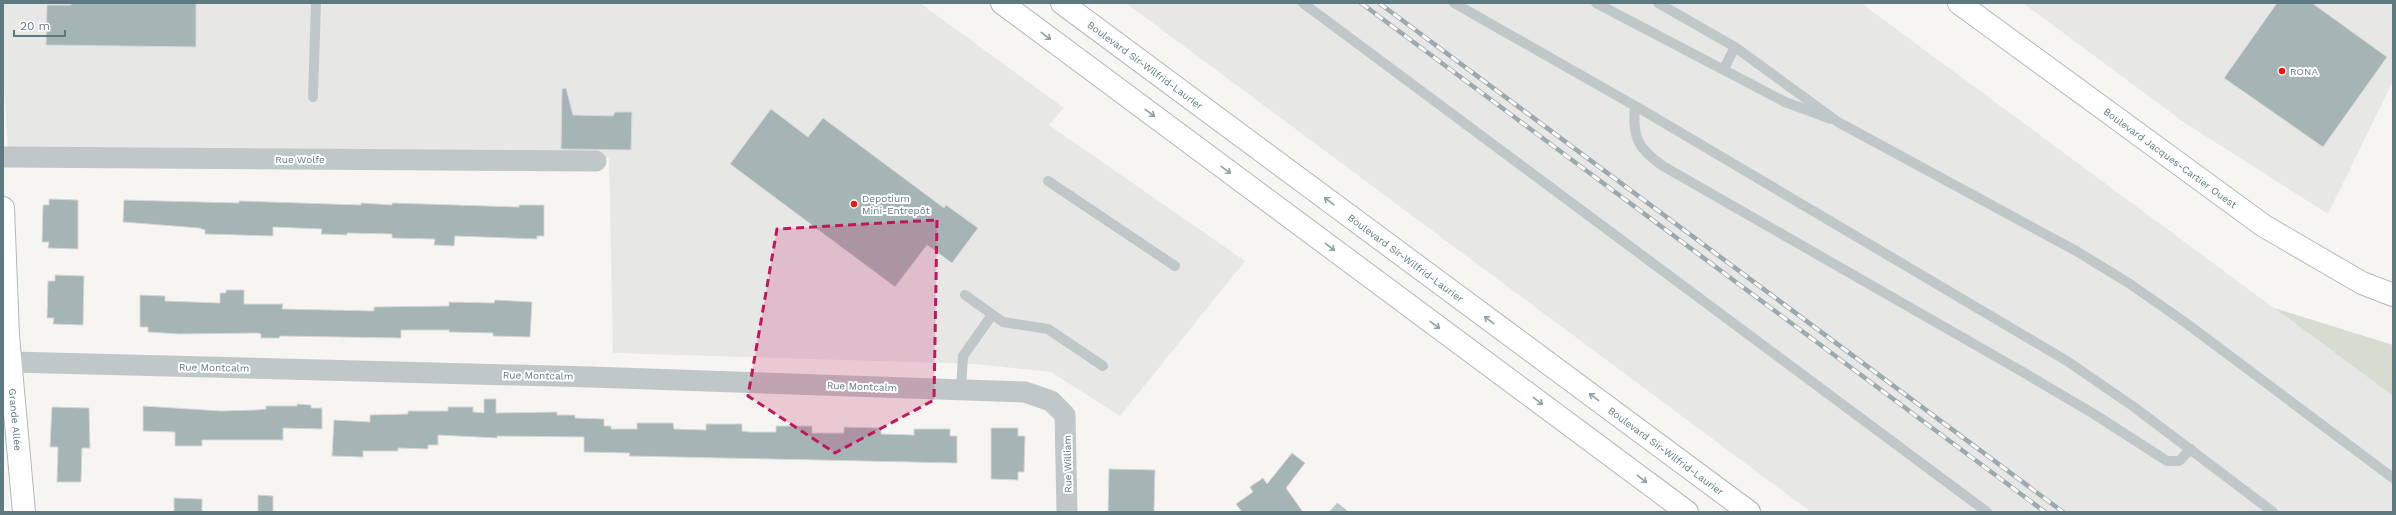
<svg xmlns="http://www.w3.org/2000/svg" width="2396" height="515" viewBox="0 0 2396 515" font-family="'Work Sans',sans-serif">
<rect width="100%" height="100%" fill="#f6f5f2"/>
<path fill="#e7e7e6" d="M3,3H920L1064,108L1049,125L1245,261L1120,416L1051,372L976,364L613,353L609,158L8,148L3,70Z
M1126,3H1861L2393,396V512H1811Z
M2023,3H2393V81L2328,214L2185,123Z"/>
<path fill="#d7dcd1" d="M2274,308L2393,345V396Z"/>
<path fill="#b4c8c9" d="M1337,503L1339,504L1349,512H1329Z"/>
<path fill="#a5b4b5" stroke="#d8d7d5" d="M71,3H196V47L46,45L47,5H71Z
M2277,3H2312L2387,57L2323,147L2224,78Z
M566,88L573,115L613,116L615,112H632L631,150L561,149L562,89Z
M771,109L808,137L823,118L944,208L946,205L978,228L952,263L927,245L895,287L730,164Z
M49,199L78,200V249L48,248L49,242H42L43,205H49Z
M124,200L239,203V201L361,205V203L392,205V203L519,207V205H544V236H537V239L455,236L454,246L434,245L435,239L392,238V234L347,233V235L321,234L322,229L273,227V236L205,234V230L199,228L123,222Z
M55,275L84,276L83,325L53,324L54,318H47L48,281H55Z
M226,290H244V304H283L282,309L374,311V307L449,306V302L494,303L495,300L532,302L530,337L493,336V333L449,332V330H401V338L280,336L279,338H261V334L258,333L179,334L148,332V327H140V295L165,296V301L220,303V293H226Z
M484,399H496V413L557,412V415H575V418L604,419V426H611V429H637V423H673L674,429L706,430V424H742V431L750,432H776V426H812V433H844V427L881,428V434L914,435V429H950V436H957V463L629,456L630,453L584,452V437L497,436V438L438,435V445H428V449L398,448V451H363V457L332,456L334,420L370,422V415L408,414V411H448V407H473V412L484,413Z
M297,404L311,405V408H322V429L283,428V440H202V446H175V432L143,431V406L221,411L257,410L266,409V406H297Z
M52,407L89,408L90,448H82L81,482H57L58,447H50Z
M991,428H1018V436H1025L1024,472H1018V480L991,479Z
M1292,453L1305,463L1286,488L1303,512H1242L1236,504L1253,492L1250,487L1263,478L1267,484Z
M1109,469L1155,470L1154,512H1108Z
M258,495L273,496V512H258Z
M174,498L202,499V512H174Z"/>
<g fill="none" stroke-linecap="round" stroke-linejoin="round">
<defs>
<g id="secondary">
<path id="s1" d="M1959,3L2264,226L2362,283L2393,295"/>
<path id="s2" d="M3,208L8,336L24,512"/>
</g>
<g id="motorway">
<path d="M1002,3L1687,512"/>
<path id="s3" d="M1062,3L1749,512"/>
</g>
</defs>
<use href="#secondary" stroke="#b0babc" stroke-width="24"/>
<use href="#motorway" stroke="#b1b8ba" stroke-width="24"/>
<path stroke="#c0c7c9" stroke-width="10" d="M1303,3L1987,512
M1454,3L1644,111L2067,361L2134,407L2273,512
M1596,3L1785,102L1831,119
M1658,3L1735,47L1838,122L2078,252L2130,284L2186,323L2393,478
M1724,69L1735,47
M313,97L316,3
M1635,106C1632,137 1638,149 1663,166L2021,371L2094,414L2167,461H2179L2191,449
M1048,181L1175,266
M965,295L1003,322L1048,329L1103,366
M961,390L963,356L992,315"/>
<path stroke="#c0c7c9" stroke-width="21" d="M3,157L596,161
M3,360L12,362L591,377L1025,392L1051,401L1065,415L1067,512"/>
<use href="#secondary" stroke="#fff" stroke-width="22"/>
<use href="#motorway" stroke="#fff" stroke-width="22"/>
<defs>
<path id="rail" d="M1361,3L2045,512
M1379,3L2063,512"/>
</defs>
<use href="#rail" stroke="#9da9ac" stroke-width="4.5"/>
<use href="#rail" stroke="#fff" stroke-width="3" stroke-dasharray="9" stroke-linecap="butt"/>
</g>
<defs><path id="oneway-shaft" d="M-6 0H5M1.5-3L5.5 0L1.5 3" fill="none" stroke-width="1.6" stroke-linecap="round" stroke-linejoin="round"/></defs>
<g stroke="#8ea2a6">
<use href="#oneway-shaft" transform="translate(1046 36) rotate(37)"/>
<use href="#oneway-shaft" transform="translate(1150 113) rotate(37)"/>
<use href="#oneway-shaft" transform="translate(1226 170) rotate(37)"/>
<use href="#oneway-shaft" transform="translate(1329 201) rotate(-143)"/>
<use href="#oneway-shaft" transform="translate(1330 247) rotate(37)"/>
<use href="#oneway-shaft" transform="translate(1489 320) rotate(-143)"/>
<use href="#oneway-shaft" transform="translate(1435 325) rotate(37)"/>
<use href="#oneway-shaft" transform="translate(1594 397) rotate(-143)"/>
<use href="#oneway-shaft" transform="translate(1538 401) rotate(37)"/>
<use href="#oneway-shaft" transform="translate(1642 479) rotate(37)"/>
</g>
<path fill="#c2185b" fill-opacity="0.2" stroke="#c2185b" stroke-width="3" stroke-dasharray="8 5" stroke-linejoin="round" d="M937,220L934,400L835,453L748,396L777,229Z"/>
<g fill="#f51318" stroke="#fff" stroke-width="1.5">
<circle cx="2282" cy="71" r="4"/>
<circle cx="854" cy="204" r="4"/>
</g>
<g text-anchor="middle" stroke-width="4" stroke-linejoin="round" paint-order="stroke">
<g font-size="10" fill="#5e7a80" stroke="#fff">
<text dy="4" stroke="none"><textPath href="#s3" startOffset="104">Boulevard Sir-Wilfrid-Laurier</textPath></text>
<text dy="4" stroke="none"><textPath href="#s1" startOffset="262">Boulevard Jacques-Cartier Ouest</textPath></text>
<text x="300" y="163">Rue Wolfe</text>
<text dy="4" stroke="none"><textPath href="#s3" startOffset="428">Boulevard Sir-Wilfrid-Laurier</textPath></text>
<text transform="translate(214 367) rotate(1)" y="4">Rue Montcalm</text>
<text transform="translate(538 375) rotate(1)" y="4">Rue Montcalm</text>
<text transform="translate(862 386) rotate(2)" y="4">Rue Montcalm</text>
<text dy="4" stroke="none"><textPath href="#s2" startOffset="212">Grande Allée</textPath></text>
<text dy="4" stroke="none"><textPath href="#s3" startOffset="752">Boulevard Sir-Wilfrid-Laurier</textPath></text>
<text transform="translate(1067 464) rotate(-91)" y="4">Rue William</text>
</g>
<g font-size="10" fill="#5e7a80" stroke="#fff" text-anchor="start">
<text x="2290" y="75">RONA</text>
<text x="862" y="202">Depotium<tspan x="862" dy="12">Mini-Entrepôt</tspan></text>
</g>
</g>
<rect width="2396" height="515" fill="none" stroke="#5e7a80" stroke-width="8"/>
<path d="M14 30v6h51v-6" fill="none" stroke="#5e7a80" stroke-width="2"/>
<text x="20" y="30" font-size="12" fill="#5e7a80" stroke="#ffffff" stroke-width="3" paint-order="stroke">20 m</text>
</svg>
